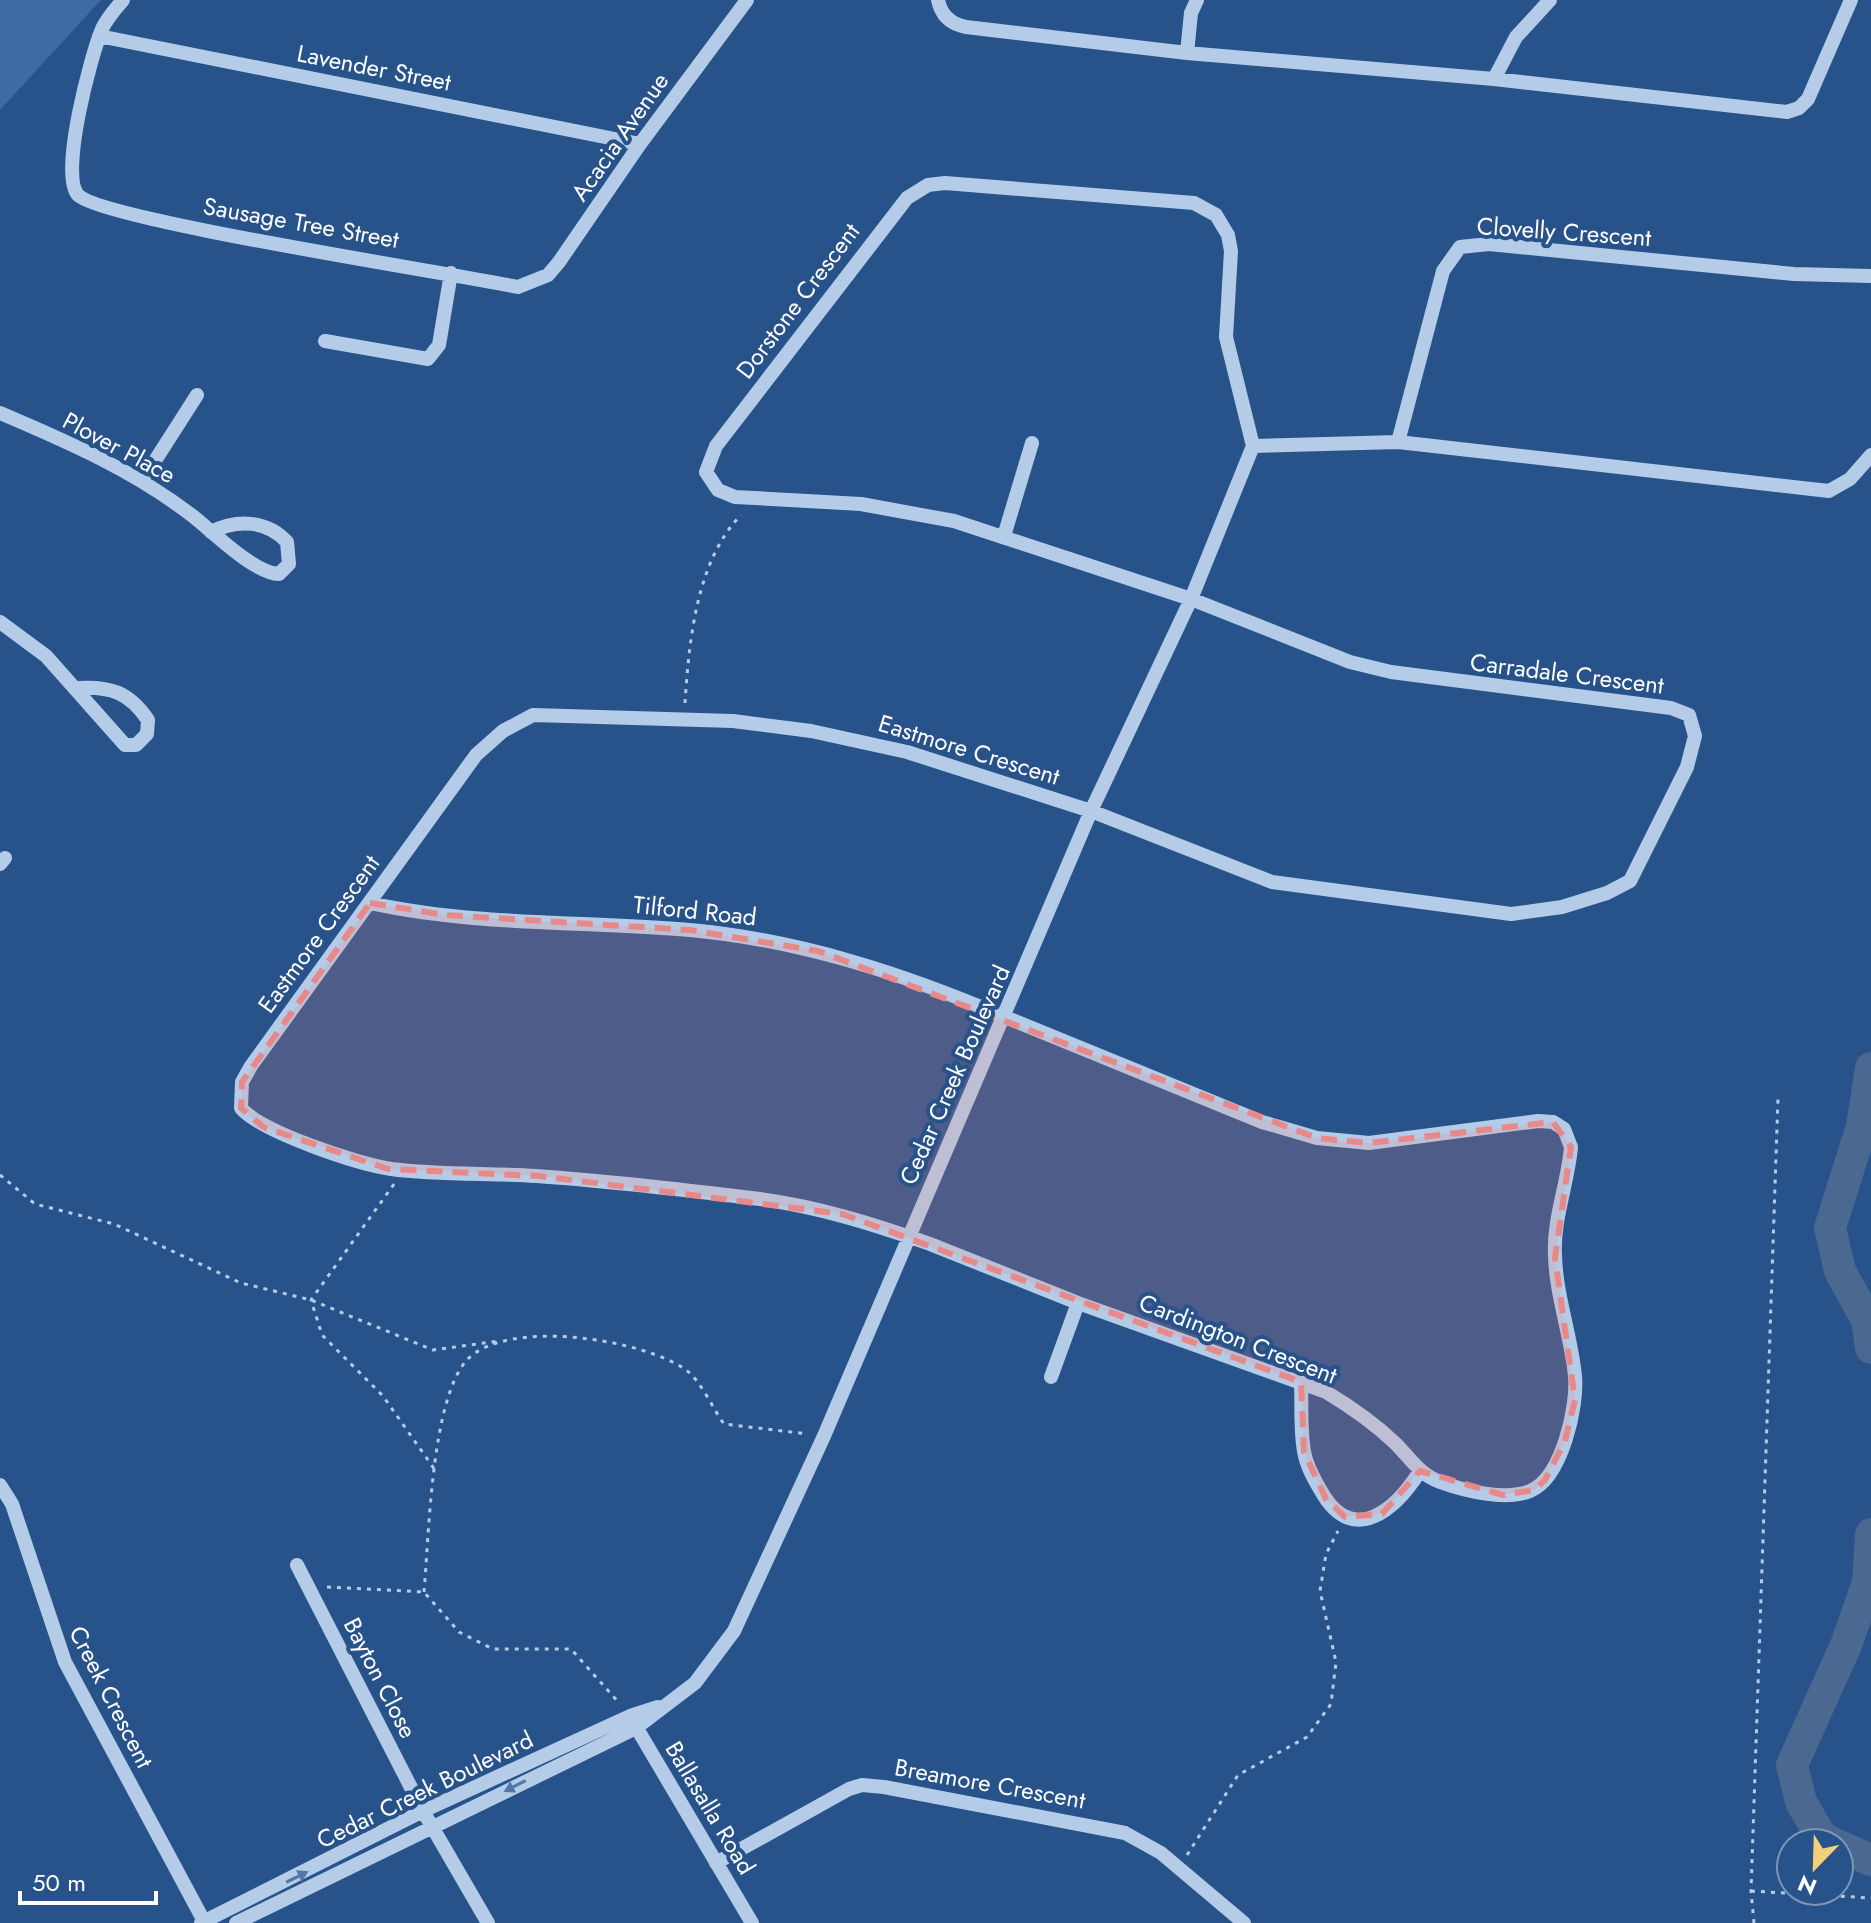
<svg xmlns="http://www.w3.org/2000/svg" width="1871" height="1923" viewBox="0 0 1871 1923" font-family="Jost,sans-serif">
<rect width="100%" height="100%" fill="#27528a"/>
<path fill="#3c6ba6" d="M0,0H101L0,110Z"/>
<g fill="none" stroke-linecap="round" stroke-linejoin="round">
<path stroke="#4a6890" stroke-width="32" d="M1871,1068L1862,1126L1830,1228L1840,1271L1867,1320L1871,1348
M1833,1843L1822,1838L1801,1802L1792,1765L1846,1645L1868,1582L1871,1534
M1839,1846L1871,1860"/>
<path stroke="#b5cce9" stroke-width="3" stroke-dasharray="4 6" stroke-linecap="butt" d="M685,703C689,642 696,561 741,515
M0,1175L35,1204L114,1224L241,1283L311,1300L433,1350L499,1341
M394,1184L311,1300L322,1335L383,1396L435,1470
M327,1587L424,1592L459,1632L493,1649H571L620,1704
M424,1592C429,1537 431,1402 466,1361C505,1317 643,1339 686,1370C701,1381 713,1409 724,1424L808,1434
M1187,1855L1238,1775L1307,1737L1331,1704L1336,1662L1320,1591L1326,1554L1338,1531
M1751,1891L1871,1898
M1754,1923L1751,1891L1778,1098"/>
<path stroke="#b5cce9" stroke-width="14" d="M123,0C115,9 107,18 102,29C91,55 59,175 78,195C101,220 457,274 518,287L548,275L559,262L640,144L747,0
M938,0C941,15 950,24 966,27L1187,53L1494,79L1787,112L1799,108L1808,99L1851,0
M99,36L640,144
M1187,53L1191,13L1197,0
M1494,79L1516,37L1550,0
M325,341L428,359L439,345L451,273
M0,413C68,442 135,471 194,517C214,533 254,573 279,574L289,564L287,542C267,520 237,519 211,532
M1398,442L1443,271L1460,247L1489,244L1794,274L1871,276
M1253,446L1398,442L1829,491L1850,479L1871,455
M142,481L197,395
M1004,536L1032,443
M0,622L46,656L125,745H136L147,734L148,720C129,692 110,686 78,688
M0,864L5,858
M1051,1377L1078,1303
M1301,1382C1302,1404 1300,1429 1304,1451C1306,1465 1314,1479 1321,1491C1353,1548 1396,1509 1420,1471
M0,1485L12,1504L65,1662L205,1923
M297,1565L423,1811L488,1923
M632,1720L752,1923
M716,1863L849,1789L862,1785L884,1787L1125,1833L1161,1853L1244,1923
M201,1923L423,1811L630,1716L658,1707
M236,1923L636,1728L695,1683L734,1631L824,1436L1091,811L1191,599L1253,446L1226,337L1231,251L1228,235L1216,215L1194,203L945,183L928,185L907,198L716,446L706,472L718,490L735,497L861,504L954,521L1191,599L1350,662L1391,672L1671,708L1689,715L1695,736L1687,767L1630,881L1607,893L1562,907L1511,914L1272,882L1091,811L907,752L811,731L733,721L533,715L503,731L476,755L251,1066L242,1082L241,1108C261,1132 358,1164 391,1169C438,1175 488,1173 536,1176C611,1181 686,1190 760,1199C819,1207 873,1224 930,1244L1078,1303L1326,1392C1351,1407 1374,1423 1395,1443C1410,1458 1419,1474 1440,1482C1465,1491 1506,1501 1530,1491C1562,1478 1578,1406 1575,1376C1571,1335 1556,1296 1555,1255C1553,1219 1568,1183 1571,1147L1564,1129L1553,1122L1538,1121L1369,1143L1317,1138L1262,1122L1005,1017C904,974 800,940 690,930C584,921 474,926 370,903"/>
</g>
<defs><path id="oneway-solid" d="M-6-.8H1V-3.2L6.5 0L1 3.2V.8H-6Z" transform="scale(2)"/></defs>
<g fill="#5277a6">
<use href="#oneway-solid" transform="translate(515 1786) rotate(153)"/>
<use href="#oneway-solid" transform="translate(297 1877) rotate(-26)"/>
</g>
<path fill="#e88989" fill-opacity="0.2" stroke="#e88989" stroke-width="6" stroke-dasharray="16 10" stroke-linejoin="round" d="M370,903L445,915L690,930L818,951L1317,1138L1369,1143L1553,1122L1571,1147L1555,1258L1575,1400L1565,1441L1545,1480L1534,1490L1503,1495L1420,1471L1382,1514L1345,1517L1326,1499L1304,1452L1301,1382L842,1214L539,1176L388,1169L263,1127L241,1108L242,1082Z"/>
<g text-anchor="middle" stroke-width="8" stroke-linejoin="round" paint-order="stroke">
<g font-size="24" fill="#fff" stroke="#27528a">
<text transform="translate(374 68) rotate(11)" y="8">Lavender Street</text>
<text transform="translate(620 137) rotate(-55)" y="8">Acacia Avenue</text>
<text transform="translate(301 223) rotate(10)" y="8">Sausage Tree Street</text>
<text transform="translate(1564 232) rotate(4)" y="8">Clovelly Crescent</text>
<text transform="translate(798 301) rotate(-53)" y="8">Dorstone Crescent</text>
<text transform="translate(119 448) rotate(28)" y="8">Plover Place</text>
<text transform="translate(1567 674) rotate(7)" y="8">Carradale Crescent</text>
<text transform="translate(969 750) rotate(17)" y="8">Eastmore Crescent</text>
<text transform="translate(695 911) rotate(6)" y="8">Tilford Road</text>
<text transform="translate(319 934) rotate(-54)" y="8">Eastmore Crescent</text>
<text transform="translate(955 1075) rotate(-66)" y="8">Cedar Creek Boulevard</text>
<text transform="translate(1238 1339) rotate(21)" y="8">Cardington Crescent</text>
<text transform="translate(380 1678) rotate(63)" y="8">Bayton Close</text>
<text transform="translate(111 1697) rotate(63)" y="8">Creek Crescent</text>
<text transform="translate(990 1784) rotate(10)" y="8">Breamore Crescent</text>
<text transform="translate(425 1790) rotate(-26)" y="8">Cedar Creek Boulevard</text>
<text transform="translate(710 1808) rotate(59)" y="8">Ballasalla Road</text>
</g>
</g>
<g transform="translate(1815 1867) rotate(203)"><circle r="38" fill="#27528a" stroke="#7d97b9" stroke-width="2"/>
<path d="M0-6L14 30L0 20L-14 30Z" fill="#f2d07a"/>
<text y="-12" font-size="22" font-weight="bold" text-anchor="middle" fill="#ffffff">N</text>
</g>
<path d="M20 1891v12h136v-12" fill="none" stroke="#ffffff" stroke-width="4"/>
<text x="32" y="1891" font-size="24" fill="#ffffff" stroke="#27528a" stroke-width="6" paint-order="stroke">50 m</text>
</svg>
